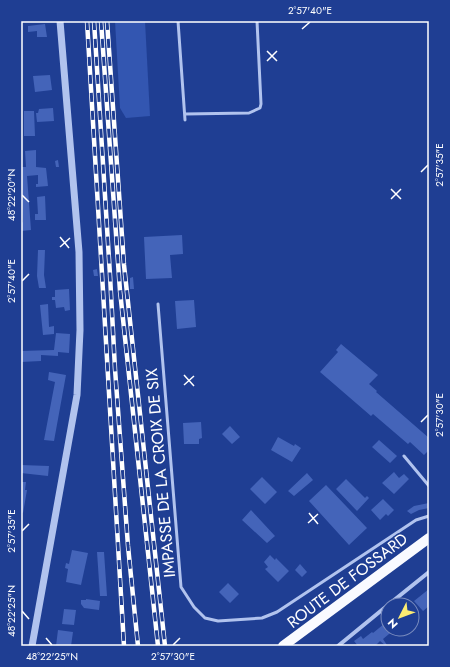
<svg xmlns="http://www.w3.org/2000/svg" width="450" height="667" viewBox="0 0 450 667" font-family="Jost,sans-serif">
<rect width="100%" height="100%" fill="#1f3e93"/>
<path fill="#3356b1" d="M115,21H145L150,116L126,118L120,108Z"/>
<path fill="#4464b9" d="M45,24L47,37H37V31L28,32V26Z
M50,75L52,90L35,92L33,76Z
M53,108L54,121L37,122L36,113H38L39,109Z
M24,111H34L35,136H24Z
M36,150V167L46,168L48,186L36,187V184H38V175L27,176L31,230L21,231V223L23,222L21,167H26L25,151Z
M58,160L59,167H56L55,161Z
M45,196L46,220H35V214H38L37,197Z
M182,235L183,254L170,255L172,278L146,279L144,237Z
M38,250H45L44,275L46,288H39L37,276Z
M97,269L98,276H94L93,270Z
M133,277L134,289H130V278Z
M69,289L70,310L65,311L64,307L56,308L55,300H52V297H55V290Z
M194,300L196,327L177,329L175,301Z
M48,304L49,327L54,326V334L43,335L40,305Z
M56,333L70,334L69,353L58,352V356L41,355V361L21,362V351L54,350Z
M341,344L378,375L369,384L377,391L376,392L429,438V453L428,451L424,455L410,442L408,444L373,414L371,416L320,372L338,352L336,350Z
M49,372L66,375L54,441L44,440L55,382L48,380Z
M201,422L202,438L199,439V444H184L183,423Z
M230,426L240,437L232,444L222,434Z
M278,437L294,446L295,444L301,448L292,462L271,450Z
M379,440L397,456L390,463L372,447Z
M21,465L49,466L48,476L21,473Z
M394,472L399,478L404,474L409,479L394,494L382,483Z
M307,473L313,480L294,496L288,491Z
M262,477L277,492L265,504L250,489Z
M346,479L365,498L367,496L369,498L357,511L336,489Z
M21,482H26L25,490H27L23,513L21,512Z
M326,485L367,528L349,545L309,501Z
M383,499L394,510L388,516L386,514L380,520L371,510Z
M429,503V508L419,510L411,514L407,511L414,506Z
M251,510L275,536L267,543L242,520Z
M72,550L88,553L81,585L66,582L68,569L65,568L66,563L69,564Z
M97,552H104L107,596H100Z
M270,555L275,560L276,558L289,571L278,582L265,569L268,567L264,562Z
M300,564L307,572L302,577L295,570Z
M228,583L239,594L230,603L219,592Z
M429,589V606L423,611L414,601Z
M86,599L100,601L99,610L84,608L81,604V600H86Z
M412,604L418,611L412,616Z
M64,609L76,610L74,625L62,624Z
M386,620L388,622V629H395L383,639L387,645L386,646L380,641L375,646H358L354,641L361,636L363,639L372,632L373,633L384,624V622Z
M58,630L73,632L71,646H56Z"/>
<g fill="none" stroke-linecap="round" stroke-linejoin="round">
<path stroke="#b1c3ee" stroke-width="3" d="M178,21L185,120
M185,114L249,113L260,108L261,104L257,21
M158,304L181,587L194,607L205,618L218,621L262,618L277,612L416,520L429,516
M404,456L429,486"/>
<path stroke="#b1c3ee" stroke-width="4" d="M388,605L429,572
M338,646L388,605"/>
<path stroke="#b1c3ee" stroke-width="7" d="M32,646L77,395L80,330L79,252L60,21"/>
<path stroke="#f9faff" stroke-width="10" d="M283,646L429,538"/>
<defs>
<path id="rail" d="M87,21L124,646
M94,21L110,275L115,369L128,546L138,646
M101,21L120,291L158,646
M107,21L124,265L165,646"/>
</defs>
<use href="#rail" stroke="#fff" stroke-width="4.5"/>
<use href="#rail" stroke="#1f3e93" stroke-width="3" stroke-dasharray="9" stroke-linecap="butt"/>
</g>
<path fill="none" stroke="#fff" stroke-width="1.5" d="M302,29L310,22M267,51L277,61M267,61L277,51M421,172L428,165M391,189L401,199M22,195L29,202M391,199L401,189M60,237L69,248M60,247L70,238M22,281L29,274M184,375L194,386M184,385L194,376M421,422L428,415M309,513L318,524M308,523L318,514M22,531L29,524M22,611L29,619M46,638L52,645M173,645L180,638"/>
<g text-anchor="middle" stroke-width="3" stroke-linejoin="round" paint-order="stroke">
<g font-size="16" fill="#fff" stroke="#1f3e93">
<text transform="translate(160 473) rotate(-95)" y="6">IMPASSE DE LA CROIX DE SIX</text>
<text transform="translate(347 580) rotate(-37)" y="6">ROUTE DE FOSSARD</text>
</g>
</g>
<rect width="450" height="667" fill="none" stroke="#1f3e93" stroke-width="44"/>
<g transform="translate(400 617) rotate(228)"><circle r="19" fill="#1f3e93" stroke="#798bbe"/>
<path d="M0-3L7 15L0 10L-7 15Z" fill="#fceb72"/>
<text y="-6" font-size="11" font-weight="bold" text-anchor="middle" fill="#ffffff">N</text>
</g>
<rect x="22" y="22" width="406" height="623" fill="none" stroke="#fff" stroke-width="1.5"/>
<g font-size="10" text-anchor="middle" fill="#fff">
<text x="310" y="14">2°57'40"E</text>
<text transform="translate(439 165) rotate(-90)" y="4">2°57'35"E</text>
<text transform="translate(11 195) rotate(-90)" y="4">48°22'20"N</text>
<text transform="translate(11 281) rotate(-90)" y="4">2°57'40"E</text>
<text transform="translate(439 415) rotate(-90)" y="4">2°57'30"E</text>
<text transform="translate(11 531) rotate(-90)" y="4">2°57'35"E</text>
<text transform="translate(11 611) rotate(-90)" y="4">48°22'25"N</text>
<text x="52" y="660">48°22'25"N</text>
<text x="173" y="660">2°57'30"E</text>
</g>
</svg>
